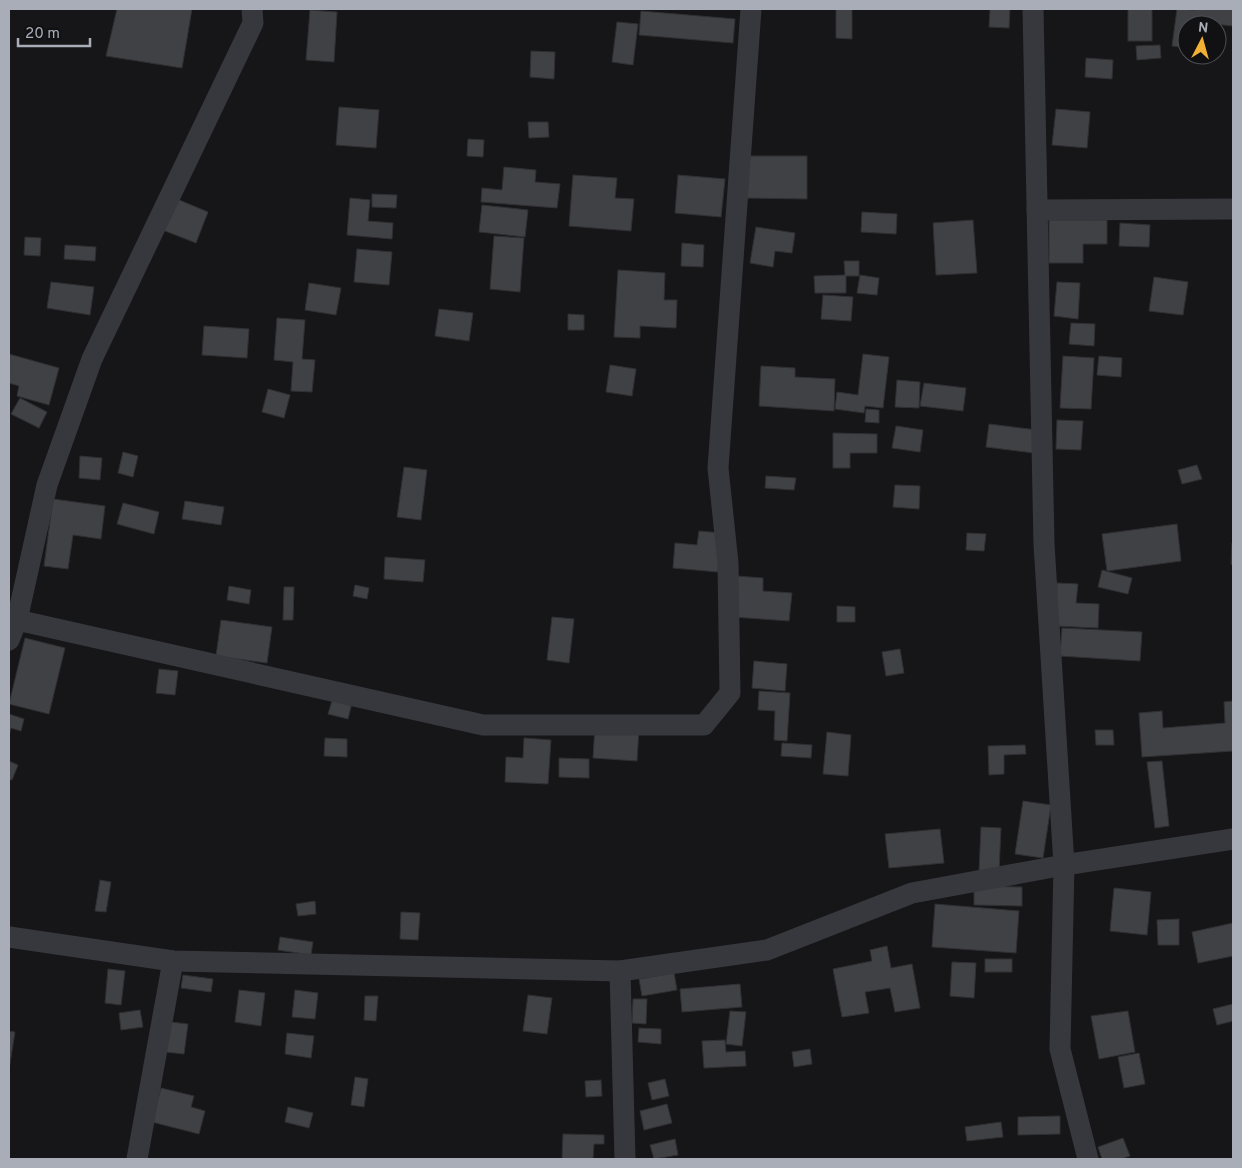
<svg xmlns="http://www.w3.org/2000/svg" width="1242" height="1168" viewBox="0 0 1242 1168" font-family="Overpass,sans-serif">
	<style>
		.building { fill: #404145; stroke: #303034 }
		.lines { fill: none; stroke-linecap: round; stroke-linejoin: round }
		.street { stroke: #37383d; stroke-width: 21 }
	</style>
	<rect width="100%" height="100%" fill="#161618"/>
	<g class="building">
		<polygon points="117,9 192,9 182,68 106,56"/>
		<polygon points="836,9 852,9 852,39 836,38"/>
		<polygon points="990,9 1010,9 1009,28 989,27"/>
		<rect x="1128" y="9" width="24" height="32"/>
		<polygon points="1177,9 1194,10 1194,9 1233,9 1233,26 1214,24 1187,25 1187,48 1172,46"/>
		<polygon points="310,10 337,12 334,62 306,60"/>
		<polygon points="641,11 735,19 733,43 639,35"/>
		<polygon points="617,22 638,24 633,65 612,62"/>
		<polygon points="1160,45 1161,58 1137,60 1136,46"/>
		<polygon points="531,51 555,52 554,79 530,77"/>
		<polygon points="1086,58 1113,60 1112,79 1085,77"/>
		<polygon points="339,107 379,110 376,148 336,145"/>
		<polygon points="1056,109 1090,112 1087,148 1052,145"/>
		<polygon points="528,122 548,122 549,137 529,138"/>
		<polygon points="468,139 484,140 483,157 467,156"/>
		<polygon points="745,156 807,156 807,199 745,198"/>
		<polygon points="504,167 536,170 535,182 560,184 557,208 481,202 482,188 502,190"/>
		<polygon points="573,175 617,178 615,198 634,199 631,231 569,226"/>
		<polygon points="678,175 725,179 721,217 675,213"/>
		<polygon points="372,194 397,195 396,208 372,207"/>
		<polygon points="172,197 208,212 196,243 160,229"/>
		<polygon points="350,198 370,200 368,221 393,223 392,239 347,235"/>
		<polygon points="482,205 528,210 525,237 479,232"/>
		<polygon points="862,212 897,214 896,234 861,232"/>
		<polygon points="973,220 977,273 936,275 933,223"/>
		<polygon points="1049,220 1107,220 1107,244 1083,244 1083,263 1049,263"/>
		<polygon points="1120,223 1150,225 1149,247 1119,246"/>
		<polygon points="756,227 795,233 792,253 775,251 773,267 750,263"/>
		<polygon points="494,236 524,238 520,292 490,289"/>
		<polygon points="25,237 41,238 40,256 24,255"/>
		<polygon points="682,243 704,245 703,267 681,266"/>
		<polygon points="65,245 96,247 95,261 64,259"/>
		<polygon points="357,249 392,252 389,285 354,282"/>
		<polygon points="844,261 859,261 859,276 846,276 846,293 815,293 814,276 845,275"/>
		<polygon points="618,270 665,273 664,300 677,300 676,328 640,326 640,338 614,337"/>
		<polygon points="860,275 879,278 877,295 857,293"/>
		<polygon points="1154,277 1188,282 1183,315 1149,311"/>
		<polygon points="51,282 94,287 90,315 47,308"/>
		<polygon points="1057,282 1080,283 1078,319 1054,316"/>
		<polygon points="309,283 341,288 336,315 305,310"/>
		<polygon points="823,295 853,297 851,321 821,319"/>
		<polygon points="439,309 473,313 469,341 435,336"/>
		<polygon points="568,314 584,315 584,330 568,330"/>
		<polygon points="277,318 305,320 302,359 315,360 312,392 291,391 293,362 274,360"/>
		<polygon points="1071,323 1095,324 1094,346 1069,344"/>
		<polygon points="204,326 249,329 247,358 202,355"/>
		<polygon points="9,354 59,368 49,405 17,396 19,386 9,383"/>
		<polygon points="863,354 889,357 883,408 865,406 864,413 835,409 837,392 858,395"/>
		<polygon points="1063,356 1094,358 1091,409 1060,408"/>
		<polygon points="1099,356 1122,358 1121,377 1097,375"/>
		<polygon points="610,365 636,369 632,396 606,392"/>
		<polygon points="761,366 795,368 795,377 835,379 834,411 759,406"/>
		<polygon points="897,380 920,382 919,408 895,407"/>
		<polygon points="924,383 966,388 963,411 920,406"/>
		<polygon points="268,389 290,395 284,418 262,412"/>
		<polygon points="20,398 47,412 39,428 11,414"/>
		<polygon points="866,409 879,410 879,423 865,422"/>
		<polygon points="1057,420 1083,421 1081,450 1056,449"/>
		<polygon points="989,424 1037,430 1034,453 986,447"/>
		<polygon points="896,426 923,430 920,452 892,448"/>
		<polygon points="833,433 877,434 877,453 850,453 850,468 833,468"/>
		<polygon points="123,452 138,456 133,477 118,473"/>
		<polygon points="80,456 102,458 100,480 79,478"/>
		<polygon points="1197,465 1202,479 1182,484 1178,470"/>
		<polygon points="404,467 427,470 421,520 397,517"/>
		<polygon points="766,476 796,478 794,490 765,488"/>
		<polygon points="895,485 920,486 919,509 893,507"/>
		<polygon points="53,499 105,506 101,539 73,535 68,569 44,566"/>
		<polygon points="185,501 224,507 221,525 182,519"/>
		<polygon points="123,503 159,512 154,534 117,524"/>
		<polygon points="1177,524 1181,561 1107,571 1102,534"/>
		<polygon points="699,531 722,533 718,572 673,568 675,543 697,545"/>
		<polygon points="967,533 986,534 984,551 966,550"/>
		<polygon points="1232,543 1233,543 1233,565 1231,564"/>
		<polygon points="385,557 425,560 423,582 384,579"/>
		<polygon points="1102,570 1132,578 1128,594 1098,587"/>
		<polygon points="736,576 763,578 763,591 792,593 789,621 733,617"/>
		<polygon points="1057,583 1078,584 1076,603 1099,604 1098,628 1055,626"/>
		<polygon points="355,585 369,588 367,599 353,596"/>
		<polygon points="229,586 251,590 249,604 227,600"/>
		<polygon points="284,587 294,587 293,620 283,620"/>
		<polygon points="837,606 855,607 855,622 837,622"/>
		<polygon points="552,617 574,619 569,663 547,660"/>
		<polygon points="221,620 272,627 267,663 216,656"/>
		<polygon points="1062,628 1142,632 1140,661 1060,656"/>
		<polygon points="25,638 65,648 49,714 9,704"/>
		<polygon points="900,649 904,673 886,676 882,652"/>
		<polygon points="754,661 787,664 785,691 752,688"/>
		<polygon points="159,669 178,671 175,695 156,693"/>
		<polygon points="759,691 790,693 787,741 774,740 775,711 758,710"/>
		<polygon points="334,694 353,699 348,719 328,714"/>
		<polygon points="1233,701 1233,751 1142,757 1139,713 1162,711 1163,728 1225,723 1224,702"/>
		<polygon points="9,714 24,719 21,731 11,728 9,736"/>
		<polygon points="595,726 639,729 637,761 593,758"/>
		<polygon points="1095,730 1113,730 1114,745 1096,745"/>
		<polygon points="827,732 851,735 848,776 823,774"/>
		<polygon points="325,738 347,739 347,757 324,756"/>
		<polygon points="524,738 551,740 548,784 505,782 506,757 523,758"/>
		<polygon points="782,743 812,745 811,758 781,756"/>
		<polygon points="1025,745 1026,754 1004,755 1004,774 989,775 988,746"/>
		<polygon points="559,758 589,759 589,778 559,777"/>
		<polygon points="9,761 18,765 12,780 9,779"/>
		<polygon points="1162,761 1169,826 1155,828 1147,762"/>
		<polygon points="1023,801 1051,805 1043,858 1015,854"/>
		<polygon points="981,827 1001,828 999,872 979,871"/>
		<polygon points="940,829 944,863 889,868 885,834"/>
		<polygon points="100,880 111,882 106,912 95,911"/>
		<polygon points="974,886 1022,887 1022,906 974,905"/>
		<polygon points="1114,888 1151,892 1147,935 1110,931"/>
		<polygon points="315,901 316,914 298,916 296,904"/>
		<polygon points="935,904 1019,911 1016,953 932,947"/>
		<polygon points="401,912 420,913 418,940 400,939"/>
		<polygon points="1179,919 1179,945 1158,945 1157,920"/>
		<polygon points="1233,923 1233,956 1198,963 1192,932"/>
		<polygon points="280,937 313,942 311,955 278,950"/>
		<polygon points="887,946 891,968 912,964 920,1008 895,1012 890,988 865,992 869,1013 842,1017 833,969 872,961 870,950"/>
		<rect x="985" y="959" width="27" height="13"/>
		<polygon points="952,962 976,963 974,998 950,996"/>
		<polygon points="108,969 125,971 121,1005 105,1003"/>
		<polygon points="674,973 677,990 642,996 639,979"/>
		<polygon points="183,975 213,979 211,992 181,988"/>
		<polygon points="740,984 742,1007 682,1012 680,989"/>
		<polygon points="239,990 265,993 261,1026 235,1022"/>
		<polygon points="295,990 318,993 315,1019 292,1017"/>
		<polygon points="528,995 552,998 547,1034 523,1031"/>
		<polygon points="365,996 378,996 376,1021 364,1020"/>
		<polygon points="633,999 647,999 646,1024 632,1023"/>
		<polygon points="1233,1004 1233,1021 1217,1025 1213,1009"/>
		<polygon points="140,1010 143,1027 121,1030 119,1013"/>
		<polygon points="730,1011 746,1012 742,1046 726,1044"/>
		<polygon points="1128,1011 1135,1052 1099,1059 1091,1016"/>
		<polygon points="170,1022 188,1024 184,1054 165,1052"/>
		<polygon points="639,1028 661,1029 661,1044 638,1042"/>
		<polygon points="9,1031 15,1032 9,1070"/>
		<polygon points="287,1033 314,1036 311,1058 285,1054"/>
		<polygon points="725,1040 726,1052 745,1051 746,1066 704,1068 702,1041"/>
		<polygon points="810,1049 812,1064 794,1067 792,1052"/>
		<polygon points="1139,1053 1145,1084 1124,1088 1118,1057"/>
		<polygon points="355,1077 368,1079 364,1107 351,1105"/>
		<polygon points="665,1079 669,1096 652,1100 648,1083"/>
		<polygon points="601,1080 602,1096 586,1097 585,1081"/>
		<polygon points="161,1088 194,1096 191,1107 205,1111 199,1134 152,1122"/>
		<polygon points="667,1104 672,1123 644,1130 640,1111"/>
		<polygon points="288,1107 313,1113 309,1128 285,1122"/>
		<polygon points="1060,1116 1060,1134 1018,1135 1018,1117"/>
		<polygon points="1001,1122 1003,1137 967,1141 965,1127"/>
		<polygon points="563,1134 604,1135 604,1144 594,1144 593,1159 562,1159"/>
		<polygon points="1123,1138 1130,1156 1121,1159 1102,1159 1098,1147"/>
		<polygon points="675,1139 678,1155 654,1159 650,1145"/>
	</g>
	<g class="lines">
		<g class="street">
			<polyline points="1033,9 1044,544 1064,865 1060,1049 1088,1159"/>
			<polyline points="1037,210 1233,209"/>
			<polyline points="17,620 483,725 704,725 730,693 728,563 718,468 751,9"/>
			<polyline points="9,640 17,620 47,485 92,359 253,23 252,9"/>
			<polyline points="9,937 173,961 620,971 767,950 912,893 1064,865 1233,839"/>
			<polyline points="620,971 625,1159"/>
			<polyline points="137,1159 173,961"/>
		</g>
	</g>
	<rect width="1242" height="1168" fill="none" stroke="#a8adb8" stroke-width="20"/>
	<g transform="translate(1202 40) rotate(6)"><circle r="24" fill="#111113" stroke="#4d4f55"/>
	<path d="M0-4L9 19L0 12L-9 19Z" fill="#f2b134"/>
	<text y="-8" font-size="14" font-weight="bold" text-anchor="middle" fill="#a8adb8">N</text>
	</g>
	<path d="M18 38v8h72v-8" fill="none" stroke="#a8adb8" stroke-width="2.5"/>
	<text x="25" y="38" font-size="15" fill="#a8adb8" stroke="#111113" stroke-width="4" paint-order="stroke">20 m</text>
</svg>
